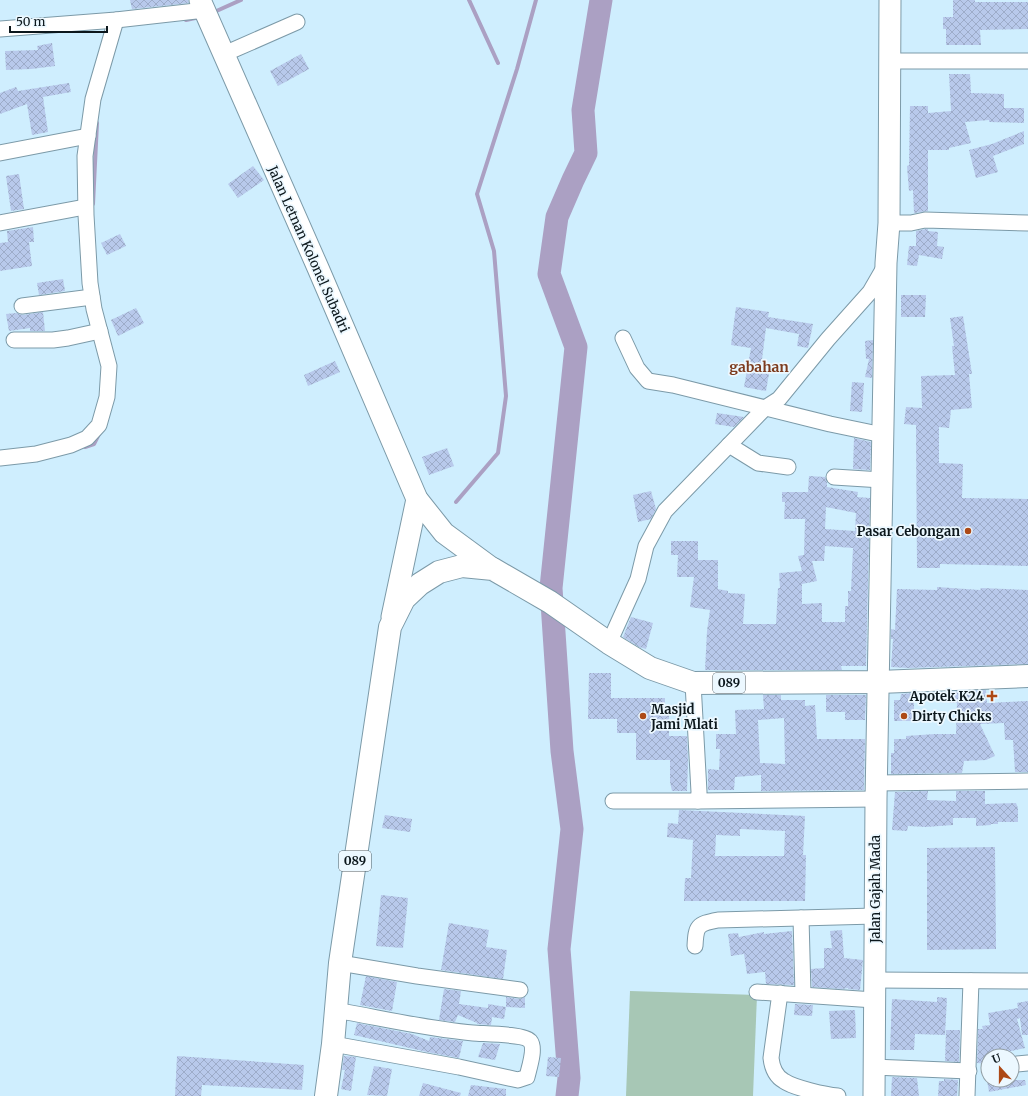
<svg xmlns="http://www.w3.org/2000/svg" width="1028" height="1096" viewBox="0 0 1028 1096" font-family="Merriweather,serif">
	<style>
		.pitch { fill: #a7c7b5 }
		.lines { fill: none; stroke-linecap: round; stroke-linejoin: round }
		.stream { stroke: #aba0c3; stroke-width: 4 }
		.river { stroke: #aba0c3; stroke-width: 23 }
		.building { fill: url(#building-cross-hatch); fill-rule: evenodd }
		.minor-casing { stroke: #7c9aa8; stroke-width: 17 }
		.secondary-casing { stroke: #7c9aa8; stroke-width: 23 }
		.primary-casing { stroke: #7c9aa8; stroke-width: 24 }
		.minor { stroke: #fff; stroke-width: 15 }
		.secondary { stroke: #fff; stroke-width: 21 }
		.primary { stroke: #fff; stroke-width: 22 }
		.poi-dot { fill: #ad4916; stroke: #ecf8ff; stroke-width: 1.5 }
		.labels { text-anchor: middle; stroke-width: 3.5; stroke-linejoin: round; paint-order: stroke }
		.shield { fill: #ecf8ff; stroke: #4f5a60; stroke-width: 1 }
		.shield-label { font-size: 12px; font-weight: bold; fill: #0c171c }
		.street-label { font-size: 13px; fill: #0c171c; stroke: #ecf8ff }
		.poi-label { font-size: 13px; font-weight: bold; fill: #0c171c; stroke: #ecf8ff; text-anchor: end }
		.neighbourhood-label { font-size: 14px; font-weight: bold; fill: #7c3b1e; stroke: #ecf8ff }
	</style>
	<defs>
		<pattern id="building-cross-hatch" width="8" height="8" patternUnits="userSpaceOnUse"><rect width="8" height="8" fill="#b8c9eb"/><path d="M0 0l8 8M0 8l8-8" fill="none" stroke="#9dacc9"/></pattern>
	</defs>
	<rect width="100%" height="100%" fill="#cfeefe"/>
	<polygon class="pitch" points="630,991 757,995 753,1096 626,1096"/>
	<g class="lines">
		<g class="stream">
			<polyline points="469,0 498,63"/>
			<polyline points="212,13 241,0"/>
			<polyline points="186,20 200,17"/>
			<polyline points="93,204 97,123"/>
			<polyline points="85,447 94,444 99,434"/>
			<polyline points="456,502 498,453 506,396 494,251 477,194 517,69 536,0"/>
		</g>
		<polyline class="river" points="567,1096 569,1078 559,949 572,829 562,751 551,588 576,347 549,274 557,217 573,180 586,153 583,110 601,0"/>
	</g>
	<g class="building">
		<polygon points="130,0 188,0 189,3 132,9"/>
		<polygon points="953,0 975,0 975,2 1028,2 1028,29 980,30 981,45 946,45 946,29 943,29 943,17 953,17"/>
		<polygon points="52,43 55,66 31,69 6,70 5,51 38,50 37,46"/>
		<polygon points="301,54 309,69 278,86 270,71"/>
		<polygon points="949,74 970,74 971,93 1004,94 1004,108 1024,108 1024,123 989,122 989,120 965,122 971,143 949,148 949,150 928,150 928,211 914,213 913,190 909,191 907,166 909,165 910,106 928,106 928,113 951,111"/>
		<polygon points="69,83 71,92 43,97 48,132 32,135 27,104 0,114 0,93 16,87 18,91"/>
		<polygon points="1024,131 1024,144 993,156 998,172 976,178 969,150 992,144"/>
		<polygon points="253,166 264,180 238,198 228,184"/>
		<polygon points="19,174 24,209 11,211 6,176"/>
		<polygon points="33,227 34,242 29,242 32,266 0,271 0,243 8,242 7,231"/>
		<polygon points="926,229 928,229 928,231 938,232 937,246 944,247 942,259 919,255 917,266 907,265 909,246 916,246 916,231"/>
		<polygon points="120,234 126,246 107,255 101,243"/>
		<polygon points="63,279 65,291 39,295 37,283"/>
		<polygon points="901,295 926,295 925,317 901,317"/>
		<polygon points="736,307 769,312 768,317 813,324 808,348 797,346 799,334 766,328 761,367 770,368 766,391 744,387 751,348 731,345"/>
		<polygon points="136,308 144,323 118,336 111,320"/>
		<polygon points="43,312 45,331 30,331 30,328 9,331 6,314 16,313 23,315"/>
		<polygon points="963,316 972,374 969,374 972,408 951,410 949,428 939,427 939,463 963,464 962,498 1028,499 1028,566 940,564 940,568 917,568 916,425 904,424 906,407 922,408 921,376 955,375 952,346 954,346 950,318"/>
		<polygon points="873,340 872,378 865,377 869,359 866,359 865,341"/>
		<polygon points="335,361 340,372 308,386 304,375"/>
		<polygon points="852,382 864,383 862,412 850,411"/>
		<polygon points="717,413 744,417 734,427 715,424"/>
		<polygon points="854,438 871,442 870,470 853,469"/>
		<polygon points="447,448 454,466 429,475 422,457"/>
		<path d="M809 476 825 477 827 482V487L858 492 857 497 870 498 866 666H841L842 670H705L707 631 710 610 690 607 694 577H677L678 555H671V541H698V560H718V589L728 591V593L745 594 743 624H776L778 588H780L779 573 802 571 798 556 804 555 805 519H784L785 502H782V492H808ZM826 507 856 513 855 531 825 529ZM825 546 853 548 851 591H848V606H845V622H822V603L802 604V584L817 581 812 561H824Z"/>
		<polygon points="651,491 656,509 651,519 638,522 633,495"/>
		<polygon points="937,587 980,590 981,588 1028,590 1028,664 908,668 891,667 893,639 891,639 891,629 895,630 897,589 937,590"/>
		<polygon points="631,617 653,623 646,649 639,647 623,637"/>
		<polygon points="589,673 611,673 611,698 665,698 665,706 669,706 669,736 687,736 688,762 687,791 672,791 670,782 670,760 636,760 636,733 617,733 617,719 588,719"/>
		<polygon points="986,690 987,703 1028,701 1028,772 1015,772 1013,740 1005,740 1004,723 980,724 995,756 986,760 964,761 962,773 891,774 891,753 894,753 894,739 906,739 906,736 935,734 956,734 957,703 949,703 949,692"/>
		<polygon points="914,693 914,721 894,721 894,700 900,700 901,694"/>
		<path d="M763 695H781V700H805V706L815 705 817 739H865L864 790 761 791V775L735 777 734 790H708V769L719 770 720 749H716V734H736L735 710 764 709ZM784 718 785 764 760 763 758 720Z"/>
		<polygon points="826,695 866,695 865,720 845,720 845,712 826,712"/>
		<polygon points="928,791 927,800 956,801 956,791 985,791 985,804 1016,803 1018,808 1018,822 998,822 998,824 991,824 991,825 976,826 976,818 953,818 953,825 926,827 908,826 907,831 892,830 895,792"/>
		<path d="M679 810 805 816 803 855H806L805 901H684L685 878H691L693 840 667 837 668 823 678 824ZM740 829 785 831 784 856H715L716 835 740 836Z"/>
		<polygon points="385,815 412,819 410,832 382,828"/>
		<polygon points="995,847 996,949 927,950 927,848"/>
		<polygon points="381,895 408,898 403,948 376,946"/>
		<polygon points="449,923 489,930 486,947 507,950 503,979 441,970"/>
		<polygon points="842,930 844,958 863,960 860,990 848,989 848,988 842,989 812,987 811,969 824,968 824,948 832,948 830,931"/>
		<polygon points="792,931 794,985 766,984 765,972 747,974 744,954 731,956 728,934 738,933 739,937 764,932 764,934"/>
		<polygon points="366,976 397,982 392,1011 360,1005"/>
		<polygon points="444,989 461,991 459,1004 488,1008 488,1004 506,1007 504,1019 492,1017 491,1025 477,1024 477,1023 458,1015 455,1022 439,1020"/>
		<polygon points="506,997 519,999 525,997 525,1008 506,1007"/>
		<polygon points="937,997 947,998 945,1035 915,1034 914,1050 890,1050 892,999 937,1002"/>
		<polygon points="1028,1001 1028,1035 1022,1035 1020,1018 1017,1019 1025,1048 1007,1052 1008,1056 988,1056 988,1064 977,1063 978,1029 983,1029 982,1026 990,1025 988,1013 1018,1008 1017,1003"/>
		<polygon points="795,1004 813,1005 812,1016 794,1015"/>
		<polygon points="855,1010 856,1038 831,1039 829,1011"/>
		<polygon points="357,1023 412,1034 429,1041 430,1037 463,1041 459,1058 427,1052 354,1035"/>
		<polygon points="946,1030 960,1030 959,1062 945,1061"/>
		<polygon points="483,1043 500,1044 495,1060 478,1057"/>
		<polygon points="177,1056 304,1065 302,1090 202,1085 201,1096 175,1096"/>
		<polygon points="344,1056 356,1057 351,1091 341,1089 345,1070 342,1070"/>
		<polygon points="548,1057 561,1058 559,1077 546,1076"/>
		<polygon points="374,1066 392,1069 387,1096 367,1095"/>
		<polygon points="892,1077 917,1078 919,1096 891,1096"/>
		<polygon points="944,1079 958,1080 957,1096 938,1096 939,1081 944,1081"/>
		<polygon points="987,1080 1025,1080 1026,1085 989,1092"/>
		<polygon points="423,1083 461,1093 460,1096 419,1096"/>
		<polygon points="471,1085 506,1089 506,1096 468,1096"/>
	</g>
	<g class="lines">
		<g class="minor-casing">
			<g id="minor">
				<polyline points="0,29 116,20 205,10"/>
				<polyline points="224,54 297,22"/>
				<polyline points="890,61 1028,61"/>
				<polyline points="0,153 88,136"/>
				<polyline points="0,223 85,207"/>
				<polyline points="889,223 911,223 925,220 1028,223"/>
				<polyline points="22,306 92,297"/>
				<polyline points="623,338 637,368 648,381 673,385 830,424 883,435"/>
				<polyline points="14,340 53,340 68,338 100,331"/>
				<polyline points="729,445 758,463 788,467"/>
				<polyline points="0,458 36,454 71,445 87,438 99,425 107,397 109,366 94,309 90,283 86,215 85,156 93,99 116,20"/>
				<polyline points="834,477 882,480"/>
				<polyline points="609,643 638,579 646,546 665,511 765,408 779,399 828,339 870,292 885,266"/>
				<polyline points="693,683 699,792 698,801 876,799"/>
				<polyline points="876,783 1028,781"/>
				<polyline points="613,801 698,801"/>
				<polyline points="801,918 803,994"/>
				<path d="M695 946C696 926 697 924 718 920L875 916"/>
				<polyline points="340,963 417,976 520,990"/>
				<polyline points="874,980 1028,981"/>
				<polyline points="757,992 874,1000"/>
				<path d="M780 993 771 1058C772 1067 775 1076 784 1081 794 1088 826 1095 838 1096"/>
				<path d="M333 1044 459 1067 518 1080 527 1077C529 1068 536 1048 530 1041 524 1034 484 1034 473 1033 427 1029 381 1018 335 1010"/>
				<polyline points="1017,1064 1028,1063"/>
				<polyline points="873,1067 969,1071"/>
				<polyline points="967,1096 971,981"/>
			</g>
		</g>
		<g class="secondary-casing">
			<g id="secondary">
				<polyline points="200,0 318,268 417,499 444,533 493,569"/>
				<polyline points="392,617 417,499"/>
				<polyline points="874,1096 876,799 886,263 889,223 890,0"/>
			</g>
		</g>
		<g class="primary-casing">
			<polyline id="primary" points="326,1096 333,1044 340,963 390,627 404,599 420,584 439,572 462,566 493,569 550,602 609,643 650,668 693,683 879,682 1028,676"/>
		</g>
		<use href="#minor" class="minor"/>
		<use href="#secondary" class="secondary"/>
		<use href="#primary" class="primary"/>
	</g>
	<g class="poi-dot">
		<circle cx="968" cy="531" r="4"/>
		<path d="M990 690h4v4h4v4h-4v4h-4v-4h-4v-4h4z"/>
		<circle cx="643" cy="716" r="4"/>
		<circle cx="904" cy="716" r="4"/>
	</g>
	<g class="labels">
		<g class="shield">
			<rect x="713" y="673" width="32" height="20" rx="3"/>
			<rect x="339" y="851" width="32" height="20" rx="3"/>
		</g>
		<g class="shield-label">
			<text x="729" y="687">089</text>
			<text x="355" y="865">089</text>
		</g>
		<g class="street-label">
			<text transform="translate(309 249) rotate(66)" y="5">Jalan Letnan Kolonel Subadri</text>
			<text transform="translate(875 889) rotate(-90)" y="5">Jalan Gajah Mada</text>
		</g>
		<g class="poi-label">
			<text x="960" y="536">Pasar Cebongan</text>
			<text x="984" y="701">Apotek K24</text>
			<text x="651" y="714" text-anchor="start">Masjid<tspan x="651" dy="15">Jami Mlati</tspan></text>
			<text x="912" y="721" text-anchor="start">Dirty Chicks</text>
		</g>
		<g class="neighbourhood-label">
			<text x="759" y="372">gabahan</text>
		</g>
	</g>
	<g transform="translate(1000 1068) rotate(339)"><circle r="19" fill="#ecf8ff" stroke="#929ea4"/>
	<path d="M0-3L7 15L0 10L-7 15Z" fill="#ad4916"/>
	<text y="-6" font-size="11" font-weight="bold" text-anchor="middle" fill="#0c171c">U</text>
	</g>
	<path d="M10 26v6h97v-6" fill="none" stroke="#0c171c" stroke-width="2"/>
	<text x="16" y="26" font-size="12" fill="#0c171c" stroke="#ecf8ff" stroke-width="3" paint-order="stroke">50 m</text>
</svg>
